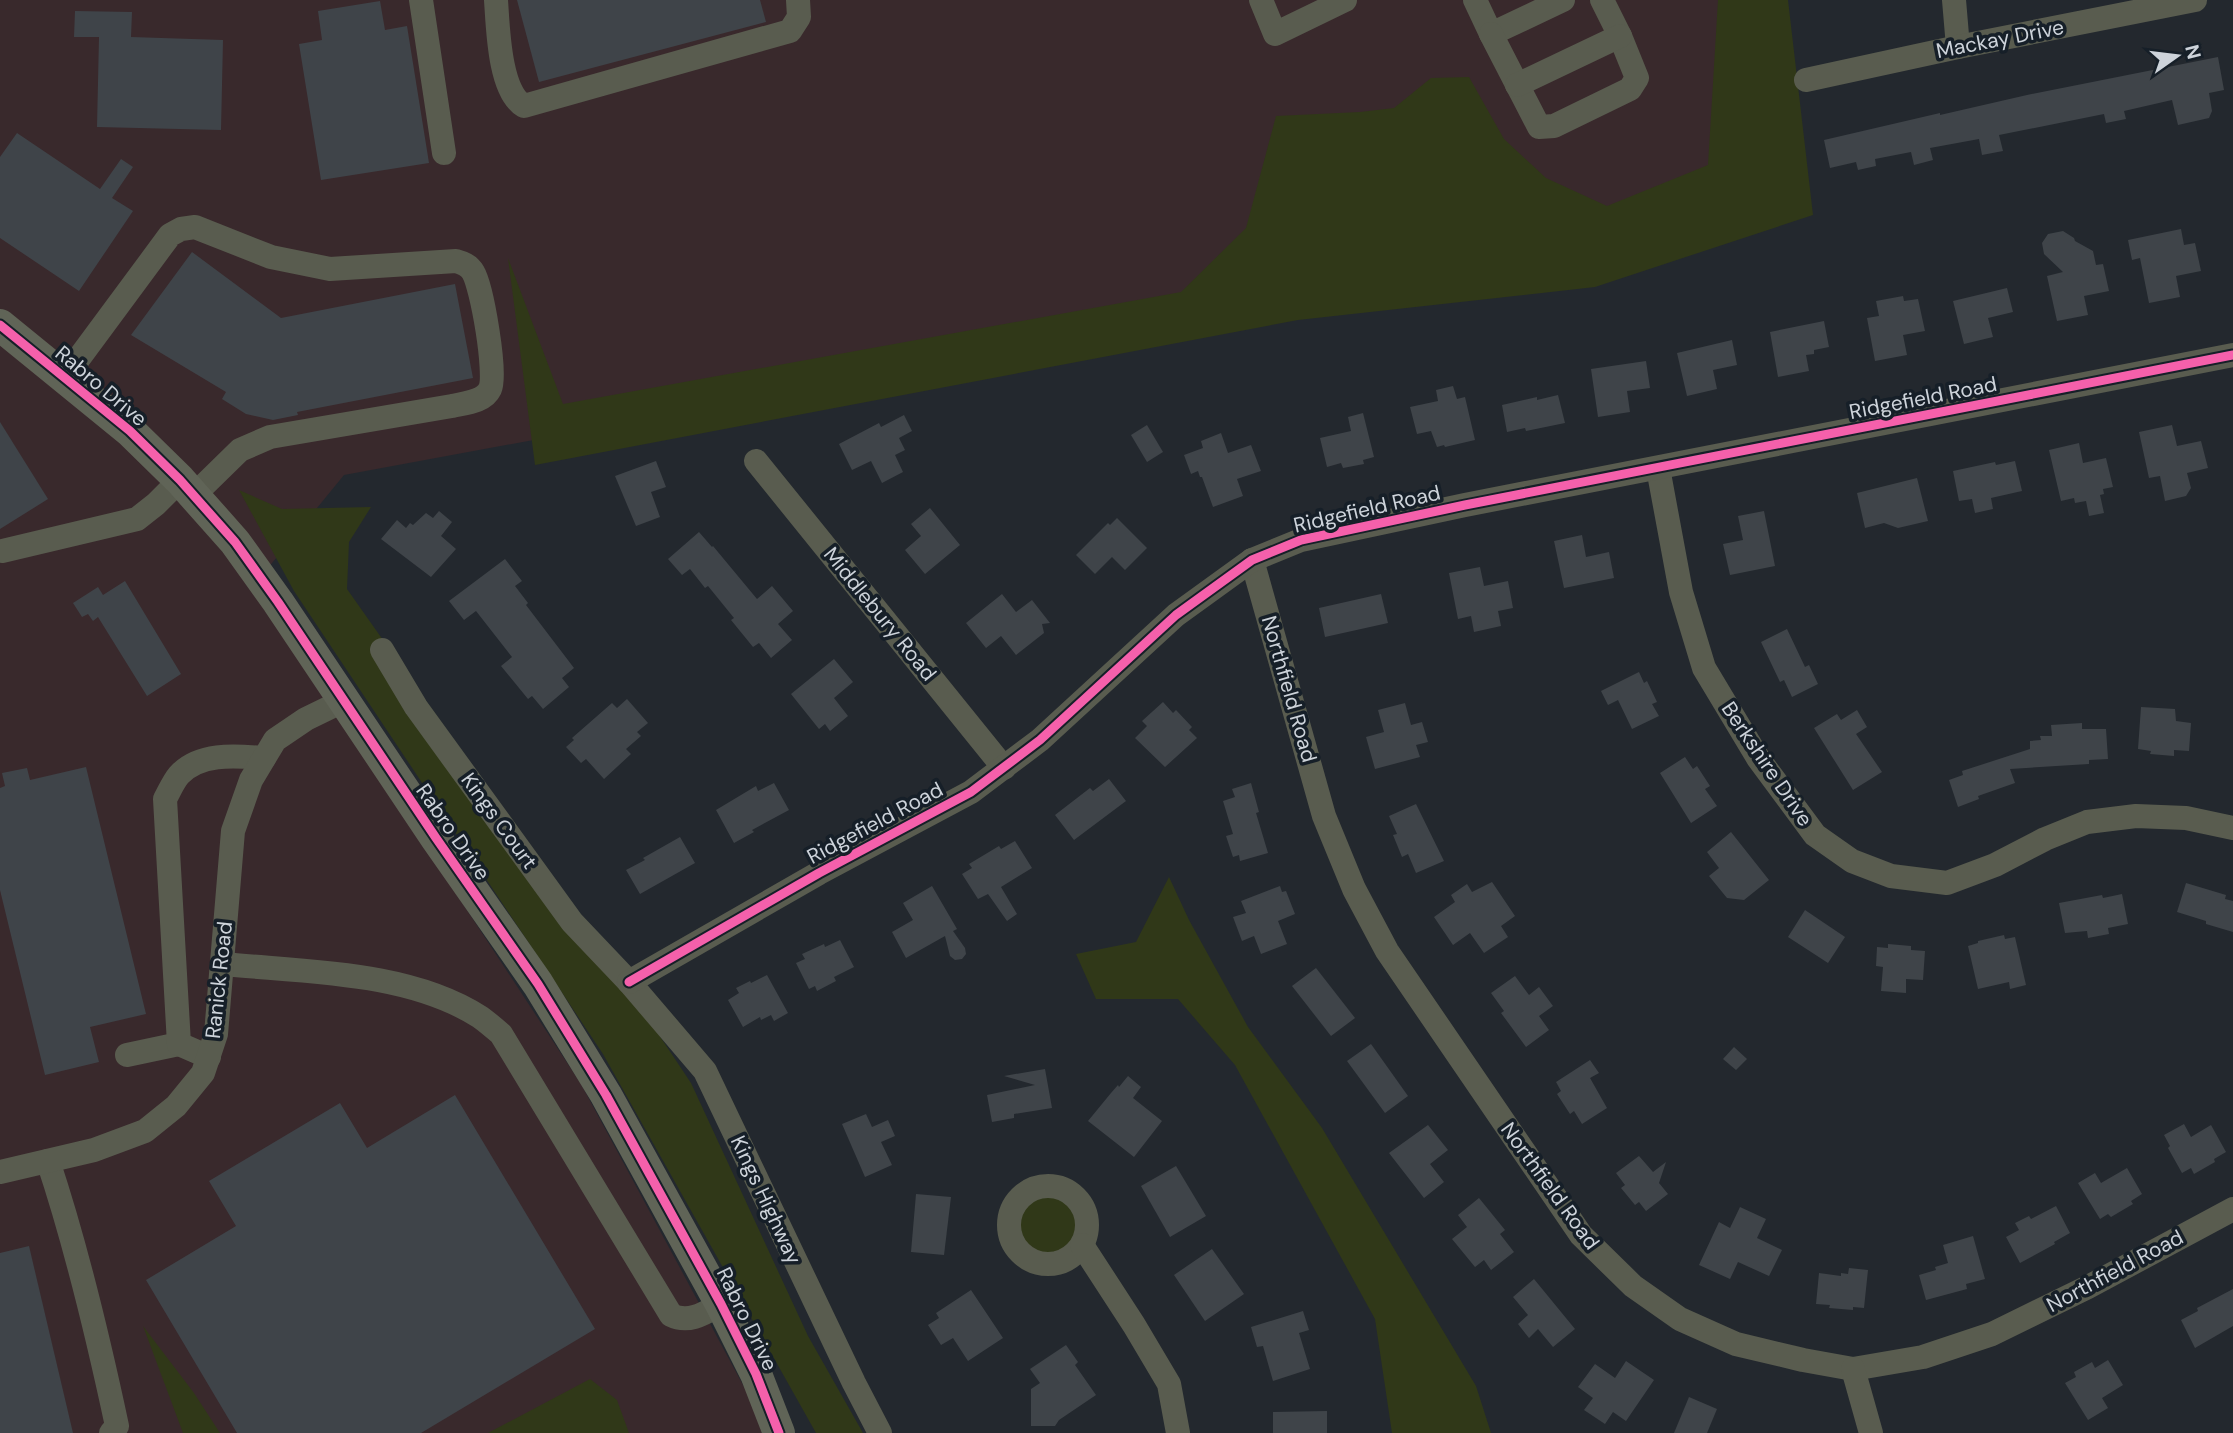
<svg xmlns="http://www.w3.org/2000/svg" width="2233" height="1433" viewBox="0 0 2233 1433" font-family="'DM Sans',sans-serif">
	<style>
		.industrial { fill: #39292c }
		.green { fill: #303818 }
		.building { fill: #3f4449 }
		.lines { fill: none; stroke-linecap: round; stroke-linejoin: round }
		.minor { stroke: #595c4f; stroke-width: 24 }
		.major { stroke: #606457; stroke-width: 32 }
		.cycleway-casing { stroke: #161f28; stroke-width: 13 }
		.cycleway { stroke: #f560ab; stroke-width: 9 }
		.labels { text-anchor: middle; stroke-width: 7; stroke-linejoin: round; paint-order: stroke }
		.street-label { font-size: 21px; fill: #cdd3da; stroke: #161f28 }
	</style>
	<rect width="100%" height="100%" fill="#23282e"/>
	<polygon class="industrial" points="0,0 1738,0 1751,215 344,475 254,585 581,1084 750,1398 762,1433 0,1433"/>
	<g class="green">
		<polygon points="1718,0 1788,0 1813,215 1595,287 1298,320 535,465 508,258 563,404 1181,292 1246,228 1276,116 1360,112 1394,108 1431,78 1469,77 1504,139 1546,178 1607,206 1708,165"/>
		<polygon points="239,490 282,509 371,507 349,542 347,589 611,963 691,1083 808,1336 863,1433 816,1433 603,1054 294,591"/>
		<polygon points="1169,877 1189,920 1248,1027 1322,1128 1476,1386 1491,1433 1392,1433 1375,1319 1235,1065 1178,999 1096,999 1076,954 1136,942"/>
		<circle cx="1047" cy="1225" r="33"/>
		<polygon points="143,1326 194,1393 220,1433 183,1433"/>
		<polygon points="590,1379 617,1400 629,1433 488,1433"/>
	</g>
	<g class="building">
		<polygon points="517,0 760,0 766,22 539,82"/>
		<polygon points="380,1 385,30 407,26 429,163 321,180 299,44 322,40 318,11"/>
		<polygon points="75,11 132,12 131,37 223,40 221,130 97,127 99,37 74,37"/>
		<polygon points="2218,57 2224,90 2209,93 2212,111 2209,118 2178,125 2172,100 2124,111 2126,119 2106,123 2104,114 1999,135 2003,151 1982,155 1979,139 1930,148 1933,160 1914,165 1911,152 1875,159 1876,166 1858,170 1856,162 1830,168 1824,140 1940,113 1940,115 2027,95"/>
		<polygon points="17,133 100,189 121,159 133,167 112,198 133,211 79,291 0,238 0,157"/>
		<polygon points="2181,229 2184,245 2195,243 2201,271 2176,276 2180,297 2149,303 2140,258 2132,260 2128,240"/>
		<polygon points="2063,231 2074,238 2075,241 2093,251 2096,265 2103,264 2109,291 2084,296 2088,315 2057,321 2047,276 2063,272 2044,254 2042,243 2048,234"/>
		<polygon points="192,252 281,318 455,284 473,378 297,412 298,415 273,420 246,414 222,399 226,392 131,335"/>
		<polygon points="2007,288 2013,312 1988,318 1993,337 1964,344 1953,301"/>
		<polygon points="1903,296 1904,301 1918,299 1925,331 1903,335 1907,355 1875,361 1867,318 1879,316 1876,301"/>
		<polygon points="1824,321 1829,347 1814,350 1814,354 1806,355 1809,371 1778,377 1770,332"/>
		<polygon points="1732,340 1737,365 1713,370 1717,389 1687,396 1677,353"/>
		<polygon points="1646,361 1650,388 1627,391 1630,412 1598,417 1591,369"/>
		<polygon points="1453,386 1457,399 1465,397 1475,440 1445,447 1444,445 1437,447 1431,431 1417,434 1410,407 1438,401 1436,390"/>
		<polygon points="1558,395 1565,423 1526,431 1525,428 1507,432 1502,405 1537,397 1537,400"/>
		<polygon points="1363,413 1374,457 1363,460 1364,464 1343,468 1341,463 1327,467 1320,438 1351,431 1348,417"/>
		<polygon points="904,415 912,431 899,438 905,450 895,455 903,472 882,483 871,461 852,470 839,444 879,423 881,427"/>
		<polygon points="0,422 48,499 0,529"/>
		<polygon points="1147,425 1163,452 1147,462 1131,435"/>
		<polygon points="2172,425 2177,446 2201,441 2208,468 2187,473 2191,488 2186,496 2165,501 2160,476 2149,478 2139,432"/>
		<polygon points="1221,433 1228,453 1251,445 1261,471 1237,479 1243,496 1213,507 1202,477 1200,477 1198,471 1191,474 1184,455 1203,448 1201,441"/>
		<polygon points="2079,443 2083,463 2106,458 2113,487 2103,489 2104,494 2100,495 2104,513 2089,516 2086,501 2075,503 2074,498 2061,501 2049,450"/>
		<polygon points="656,461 666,487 651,492 660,517 636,526 615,476"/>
		<polygon points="2015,461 2022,491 1991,498 1993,509 1975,513 1972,499 1959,501 1953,471 1995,462 1996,465"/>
		<polygon points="1917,478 1928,521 1898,528 1884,523 1865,528 1857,493"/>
		<polygon points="930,508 960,545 925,574 905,550 921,536 911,524"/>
		<polygon points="439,511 452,522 441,536 456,549 431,577 381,539 397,520 406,528 410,523 413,525 426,513 433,518"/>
		<polygon points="1764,511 1775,566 1730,575 1723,544 1743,540 1738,516"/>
		<polygon points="1117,518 1147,548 1125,570 1112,557 1095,574 1076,555 1108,523 1110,525"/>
		<polygon points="699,532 712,547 713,546 757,599 772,586 793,611 778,624 792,640 771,658 759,643 753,647 731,620 734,618 708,586 705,588 690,569 682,575 668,559"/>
		<polygon points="1582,535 1586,557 1609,552 1614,578 1564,588 1554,541"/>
		<polygon points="505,559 522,581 515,586 528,603 526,605 574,668 562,678 569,687 543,709 532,696 528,699 501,666 512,657 476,611 464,620 449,601"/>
		<polygon points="1480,567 1484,586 1508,581 1513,608 1498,611 1501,626 1474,632 1471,616 1458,619 1449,573"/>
		<polygon points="125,581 181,674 147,696 98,617 93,621 88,614 82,617 73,603 98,587 103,595"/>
		<polygon points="1002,594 1016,612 1032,600 1050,623 1042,624 1044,633 1016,655 1001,636 986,648 966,623"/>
		<polygon points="1381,594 1388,623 1325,637 1319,608"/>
		<polygon points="1787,629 1805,667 1809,665 1818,684 1792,697 1784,680 1780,682 1761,642"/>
		<polygon points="834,659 853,682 834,698 848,716 830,731 825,724 819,729 791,694"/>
		<polygon points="1639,672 1644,683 1647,681 1657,702 1652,704 1659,716 1632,729 1618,700 1608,705 1601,691"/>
		<polygon points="627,699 648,723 637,732 641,736 626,749 631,754 604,779 586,759 581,763 566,747 574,740 572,738 612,703 617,708"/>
		<polygon points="1163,702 1173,713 1176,710 1192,727 1189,730 1197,738 1165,767 1135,738 1147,726 1142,721"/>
		<polygon points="1405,703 1411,725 1422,722 1428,742 1416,745 1420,757 1375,769 1366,737 1384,732 1378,710"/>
		<polygon points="2141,707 2175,709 2176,721 2191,723 2189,751 2174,750 2174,756 2150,754 2151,751 2138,749"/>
		<polygon points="1857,710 1867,727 1856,734 1882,772 1853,790 1814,728 1837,714 1841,720"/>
		<polygon points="2082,723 2082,729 2106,729 2108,759 2089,760 2089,764 2010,769 2015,783 1978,796 1979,799 1958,807 1949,780 1963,775 1962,771 2030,749 2030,741 2041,740 2040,736 2052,736 2051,725"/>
		<polygon points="1685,757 1693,769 1697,766 1710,786 1705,789 1717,806 1691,823 1660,773"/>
		<polygon points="86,767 146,1014 90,1027 99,1062 45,1075 0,890 0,788 5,786 2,773 27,768 30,780"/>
		<polygon points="1109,779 1126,801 1074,840 1055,815 1090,788 1093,791"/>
		<polygon points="774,783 789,810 752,830 754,832 734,843 716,810 756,786 758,791"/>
		<polygon points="1251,783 1259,812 1256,813 1268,853 1240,861 1239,855 1233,857 1226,836 1233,834 1223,801 1235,797 1232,789"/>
		<polygon points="1416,804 1444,861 1416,873 1408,854 1402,857 1393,835 1397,834 1389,816"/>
		<polygon points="1731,832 1769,880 1744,900 1727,898 1709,876 1719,868 1707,852"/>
		<polygon points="680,837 695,863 640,894 626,870 645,860 643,858"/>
		<polygon points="1015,841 1032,868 1001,887 1017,914 1007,921 988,894 978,899 962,874 972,868 969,864 999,846 1001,849"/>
		<polygon points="1492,882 1515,916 1501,926 1508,937 1484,953 1470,933 1453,945 1434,917 1455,902 1451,895 1467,884 1472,892"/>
		<polygon points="2186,883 2226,895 2225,899 2233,901 2233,932 2206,924 2206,921 2177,912"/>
		<polygon points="932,886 957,929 953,931 965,948 966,954 962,959 955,960 950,956 945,936 906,958 892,932 913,920 903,903"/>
		<polygon points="1280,886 1282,892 1286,891 1295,914 1278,921 1287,944 1261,954 1254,936 1242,941 1233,917 1246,913 1241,901"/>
		<polygon points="2122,894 2128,924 2108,928 2109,934 2088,938 2087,931 2065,933 2059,903 2102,895 2103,898"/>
		<polygon points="1805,910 1845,937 1828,963 1788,937"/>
		<polygon points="2004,935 2005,939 2015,937 2026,985 2010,989 2009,982 1978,989 1968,946 1978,943 1978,941"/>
		<polygon points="840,940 854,967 834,977 836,981 817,991 815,986 809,989 796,963 805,959 802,954 824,944 825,947"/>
		<polygon points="1888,944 1911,946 1911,950 1925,951 1923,980 1906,979 1906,993 1881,991 1883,967 1876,966 1877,947 1888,948"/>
		<polygon points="1316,968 1355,1018 1331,1036 1292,986"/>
		<polygon points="767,975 788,1013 774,1021 771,1015 761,1020 760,1017 743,1027 728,1000 739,993 736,988 750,981 751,983"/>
		<polygon points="1515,976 1529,995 1539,987 1553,1006 1539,1016 1549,1030 1526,1047 1501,1013 1504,1011 1491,993"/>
		<polygon points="1371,1044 1408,1096 1385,1113 1347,1061"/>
		<polygon points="1734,1047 1747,1059 1736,1070 1723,1059"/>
		<polygon points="1590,1060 1599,1073 1590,1078 1607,1108 1582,1124 1574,1111 1570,1114 1557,1094 1561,1091 1556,1082"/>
		<polygon points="1045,1069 1052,1108 1014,1114 1014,1118 992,1122 987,1095 1035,1085 1004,1076"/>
		<polygon points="1128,1076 1141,1087 1133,1098 1162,1121 1134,1157 1088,1121 1111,1093 1118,1085 1119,1087"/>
		<polygon points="455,1095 595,1329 421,1433 237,1433 146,1280 236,1226 209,1181 340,1103 367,1148"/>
		<polygon points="866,1114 872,1127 888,1120 895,1136 881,1142 892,1165 865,1177 842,1124"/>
		<polygon points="2184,1124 2191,1137 2211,1125 2226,1152 2214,1159 2215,1162 2194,1174 2191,1168 2182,1173 2168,1148 2170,1146 2164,1135"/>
		<polygon points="1428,1125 1448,1150 1430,1164 1444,1182 1424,1198 1389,1153"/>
		<polygon points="1639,1156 1653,1172 1666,1162 1659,1183 1668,1194 1646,1211 1639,1202 1635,1205 1621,1188 1625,1185 1616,1173"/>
		<polygon points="1176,1166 1206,1216 1170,1237 1141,1186"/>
		<polygon points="2127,1168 2142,1194 2131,1201 2133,1204 2111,1217 2108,1214 2100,1219 2078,1183 2095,1173 2101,1183"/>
		<polygon points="916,1194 951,1197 944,1255 911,1252"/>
		<polygon points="1479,1198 1505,1230 1500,1234 1514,1252 1491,1270 1484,1260 1475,1267 1452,1239 1467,1227 1458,1215"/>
		<polygon points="2056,1206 2070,1233 2054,1242 2055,1244 2020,1263 2006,1237 2019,1230 2015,1223 2029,1216 2031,1219"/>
		<polygon points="1740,1207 1766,1219 1757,1238 1782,1250 1769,1276 1738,1262 1730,1279 1699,1265 1719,1222 1730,1228"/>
		<polygon points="1973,1236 1985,1279 1966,1284 1967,1289 1926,1300 1919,1275 1936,1270 1935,1267 1948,1263 1943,1245"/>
		<polygon points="29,1246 73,1433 0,1433 0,1253"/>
		<polygon points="1212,1249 1244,1294 1205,1321 1174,1275"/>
		<polygon points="1849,1268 1868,1270 1864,1308 1853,1307 1853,1310 1829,1308 1830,1305 1816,1304 1819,1273 1841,1276 1841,1273 1848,1274"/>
		<polygon points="1534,1279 1575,1329 1553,1347 1538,1329 1529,1338 1518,1324 1528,1315 1513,1297"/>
		<polygon points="2233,1289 2233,1326 2195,1348 2181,1320 2198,1311 2197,1308"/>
		<polygon points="971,1290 1003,1338 968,1361 953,1338 941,1345 928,1325 939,1318 936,1313"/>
		<polygon points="1303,1311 1309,1330 1299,1333 1310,1369 1273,1381 1263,1346 1257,1347 1251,1327"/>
		<polygon points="1066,1345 1078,1362 1075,1365 1096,1395 1059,1420 1055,1426 1031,1426 1031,1389 1040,1383 1030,1369"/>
		<polygon points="2108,1360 2123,1385 2102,1398 2108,1408 2088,1420 2065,1383 2076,1377 2074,1372 2092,1362 2095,1368"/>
		<polygon points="1626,1361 1654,1380 1626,1421 1613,1412 1605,1424 1584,1410 1593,1398 1578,1387 1595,1364 1615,1378"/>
		<polygon points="1689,1397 1717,1409 1707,1433 1674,1433"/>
		<polygon points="1327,1411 1327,1433 1273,1433 1273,1412"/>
	</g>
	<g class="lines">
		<g class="minor">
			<polyline points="421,0 444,153"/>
			<path d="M496 0C498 27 499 91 524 106L790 31 799 17 798 0"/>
			<polyline points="1261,0 1275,34 1345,0"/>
			<polyline points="1475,0 1491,34 1563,0"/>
			<polyline points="1954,0 1958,47"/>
			<polyline points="1491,34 1539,127 1554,126 1630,89 1637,78 1620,36 1602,0"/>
			<polyline points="1806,80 1958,47 2195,0"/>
			<polyline points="1517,85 1620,36"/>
			<path d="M65 377 170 235 181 229 195 227 271 257 330 269 456 261C463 263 469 265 473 272 482 287 497 374 490 389 484 402 465 403 452 406L270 437 240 450 194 495"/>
			<polyline points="756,461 1004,768"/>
			<polyline points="1658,468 1681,592 1704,668 1758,758 1815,835 1852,861 1891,876 1947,883 1995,865 2045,839 2087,822 2136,816 2186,818 2233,828"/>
			<polyline points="2,551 137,519 156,504 180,480"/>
			<polyline points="1252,560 1324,816 1354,889 1387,951 1581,1235 1633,1286 1680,1319 1736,1344 1803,1360 1853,1369 1923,1357 1992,1334 2088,1287 2233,1209"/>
			<polyline points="382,650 416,707 572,922 629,982 705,1071 854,1383 880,1433"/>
			<path d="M223 964C305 972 409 971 480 1017 487 1022 494 1028 501 1034L671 1315C689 1324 705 1313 721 1304"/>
			<polyline points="629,982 819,873 971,792 1040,740 1176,615 1252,560 1301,540 1465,505 2233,355"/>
			<polyline points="127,1055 179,1044"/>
			<path d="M209 1057 179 1044 165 799C169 792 173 782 179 775 200 752 237 756 264 758"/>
			<path d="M48 1161C77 1248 98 1337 117 1426L111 1433"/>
			<polyline points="0,1172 94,1150 145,1131 176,1106 203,1073 216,1034 233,831 251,780 275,740 306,719 343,701"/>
			<circle cx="1048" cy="1225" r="39"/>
			<polyline points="1082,1245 1134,1325 1169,1384 1178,1433"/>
			<polyline points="1853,1369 1871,1433"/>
		</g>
		<polyline class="major" points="0,325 130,431 180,480 235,542 278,602 436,838 538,984 606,1095 721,1304 756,1374 779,1433"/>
		<g class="cycleway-casing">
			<g id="cycleway">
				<polyline points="0,325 130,431 180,480 235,542 278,602 436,838 538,984 606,1095 721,1304 756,1374 779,1433"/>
				<polyline points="629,982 819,873 971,792 1040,740 1176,615 1252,560 1301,540 1465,505 2233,355"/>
			</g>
		</g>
		<use href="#cycleway" class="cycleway"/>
	</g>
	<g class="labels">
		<g class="street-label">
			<text transform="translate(2000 39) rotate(-11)" y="7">Mackay Drive</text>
			<text transform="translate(101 386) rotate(40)" y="7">Rabro Drive</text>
			<text transform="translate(1923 398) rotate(-11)" y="7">Ridgefield Road</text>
			<text transform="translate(1367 509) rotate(-13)" y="7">Ridgefield Road</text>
			<text transform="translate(880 614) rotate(51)" y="7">Middlebury Road</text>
			<text transform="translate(1289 689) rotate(74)" y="7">Northfield Road</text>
			<text transform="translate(1767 764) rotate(56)" y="7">Berkshire Drive</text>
			<text transform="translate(499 821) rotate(54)" y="7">Kings Court</text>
			<text transform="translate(875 823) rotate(-28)" y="7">Ridgefield Road</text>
			<text transform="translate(453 832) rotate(55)" y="7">Rabro Drive</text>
			<text transform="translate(219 980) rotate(-84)" y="7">Ranick Road</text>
			<text transform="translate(1550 1186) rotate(54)" y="7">Northfield Road</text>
			<text transform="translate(766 1200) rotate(65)" y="7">Kings Highway</text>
			<text transform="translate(2115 1271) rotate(-28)" y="7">Northfield Road</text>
			<text transform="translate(747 1319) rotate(64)" y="7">Rabro Drive</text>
		</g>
	</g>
	<g transform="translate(2177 56) rotate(76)" stroke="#161f28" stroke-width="5" paint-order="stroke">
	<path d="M0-5L12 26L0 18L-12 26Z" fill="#cdd3da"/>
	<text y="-10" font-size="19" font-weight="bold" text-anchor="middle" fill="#cdd3da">N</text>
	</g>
</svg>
